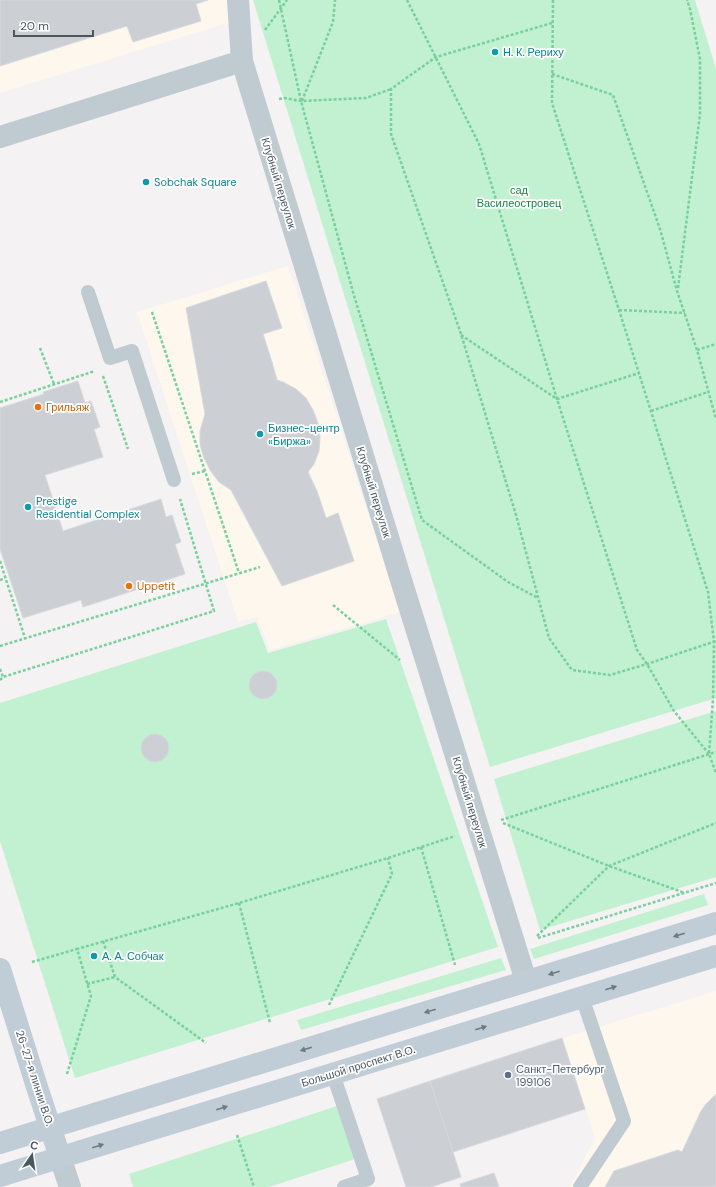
<svg xmlns="http://www.w3.org/2000/svg" width="716" height="1187" viewBox="0 0 716 1187" font-family="'DM Sans',sans-serif">
	<style>
		.commercial { fill: #fdf7ed }
		.green { fill: #c1f1d0 }
		.building { fill: #ccd0d4; stroke: #d6d9dd }
		.lines { fill: none; stroke-linecap: round; stroke-linejoin: round }
		.path { stroke: #78d09d; stroke-width: 2.5; stroke-dasharray: 3 2; stroke-linecap: butt }
		.lane { stroke: #c0cbd1; stroke-width: 14 }
		.street { stroke: #c0cbd1; stroke-width: 22 }
		.secondary { stroke: #c0ccd6; stroke-width: 22 }
		.oneway { fill: #6d7a83 }
		.culture-dot { fill: #0f9aa8; stroke: #fff; stroke-width: 1.5 }
		.food-dot { fill: #e8710a; stroke: #fff; stroke-width: 1.5 }
		.service-dot { fill: #5c6f8a; stroke: #fff; stroke-width: 1.5 }
		.labels { text-anchor: middle; stroke-width: 3.5; stroke-linejoin: round; paint-order: stroke }
		.culture-label { font-size: 11px; fill: #0d838f; stroke: #fff; text-anchor: start }
		.street-label { font-size: 11px; fill: #495760; stroke: #fff }
		.park-label { font-size: 11px; fill: #168644; stroke: #fff }
		.food-label { font-size: 11px; fill: #c56008; stroke: #fff; text-anchor: start }
		.service-label { font-size: 11px; fill: #4e5e75; stroke: #fff; text-anchor: start }
	</style>
	<rect width="100%" height="100%" fill="#f4f2f2"/>
	<g class="commercial">
		<polygon points="0,0 228,0 234,21 0,93"/>
		<polygon points="288,266 400,612 270,650 257,617 238,622 137,312"/>
		<polygon points="716,991 716,1187 569,1187 570,1186 595,1138 562,1038"/>
	</g>
	<g class="green">
		<polygon points="253,0 695,0 716,69 716,698 490,767"/>
		<polygon points="386,619 498,947 75,1078 0,841 0,703 256,622 268,653"/>
		<polygon points="716,711 716,877 540,930 494,779"/>
		<polygon points="704,894 708,905 534,959 530,949"/>
		<polygon points="501,958 506,970 301,1030 297,1020"/>
		<polygon points="337,1106 355,1159 269,1187 133,1187 129,1174"/>
	</g>
	<g class="building">
		<polygon points="0,0 208,0 196,4 201,21 133,42 127,26 0,66"/>
		<polygon points="266,281 282,328 263,334 272,362 277,380 283,382 296,389 306,398 313,410 318,423 320,437 319,451 314,464 308,472 317,491 326,518 338,513 354,561 282,586 231,490 219,482 210,470 204,458 200,445 200,431 205,414 186,308"/>
		<polygon points="78,381 85,403 91,401 100,427 94,429 103,457 45,475 63,531 161,499 166,517 172,515 181,542 175,544 185,574 83,607 81,600 23,618 0,549 0,408 44,394 43,392"/>
		<circle cx="263" cy="685" r="14"/>
		<circle cx="155" cy="748" r="14"/>
		<polygon points="562,1038 585,1109 453,1152 430,1081"/>
		<polygon points="430,1081 461,1177 431,1187 406,1187 377,1099"/>
		<polygon points="716,1094 716,1187 605,1187 614,1171 678,1150 682,1152 701,1111 706,1104"/>
		<polygon points="494,1173 499,1187 461,1187 460,1184"/>
	</g>
	<g class="lines">
		<g class="path">
			<polyline points="279,0 301,101 353,292 422,520 508,582 538,598"/>
			<polyline points="407,0 479,144 557,399 637,650 647,664 674,711 709,754"/>
			<polyline points="553,0 552,103 619,310 708,592 714,642 713,699 709,754 716,773"/>
			<polyline points="552,23 436,57 391,89 391,134 461,334 516,515 549,638 572,670 610,675 647,664 716,641"/>
			<polyline points="265,30 287,0"/>
			<polyline points="552,74 613,95 660,229 677,291 697,350 716,419"/>
			<polyline points="279,99 284,98 301,101 366,98 391,89"/>
			<polyline points="302,101 333,22 335,0"/>
			<polyline points="678,288 700,114 700,59 690,9 687,0"/>
			<polyline points="619,310 685,313"/>
			<polyline points="152,312 239,573"/>
			<polyline points="461,335 557,399 639,373"/>
			<polyline points="40,348 54,384"/>
			<polyline points="697,350 716,344"/>
			<polyline points="103,376 128,449"/>
			<polyline points="0,402 95,371"/>
			<polyline points="651,411 708,392"/>
			<polyline points="192,474 205,471"/>
			<polyline points="0,561 25,638"/>
			<polyline points="0,580 5,578"/>
			<polyline points="333,605 400,660"/>
			<polyline points="0,646 260,567"/>
			<polyline points="0,669 3,677"/>
			<polyline points="0,680 3,677 214,611 180,499"/>
			<polyline points="501,820 716,752"/>
			<polyline points="503,823 609,866 685,893"/>
			<polyline points="421,847 455,965"/>
			<polyline points="239,903 270,1023"/>
			<polyline points="537,936 609,866 716,823"/>
			<polyline points="538,938 716,883"/>
			<polyline points="103,941 115,977 206,1043"/>
			<polyline points="32,962 77,949"/>
			<polyline points="87,984 115,977"/>
			<polyline points="329,1005 392,874 388,858"/>
			<polyline points="67,1074 91,996 77,949 239,903 388,858 455,836"/>
			<polyline points="237,1135 254,1187"/>
		</g>
		<g class="lane">
			<polyline points="88,292 110,358 132,351 174,480"/>
			<polyline points="333,1074 368,1179 344,1187"/>
			<polyline points="580,1187 624,1121 582,997"/>
		</g>
		<g class="street">
			<polyline points="238,0 242,61 402,583 526,981"/>
			<polyline points="0,137 242,61"/>
			<polyline points="60,1157 70,1187"/>
		</g>
		<g class="secondary">
			<polyline points="0,969 36,1084 60,1157"/>
			<polyline points="0,1143 716,923"/>
			<polyline points="0,1176 716,956"/>
		</g>
	</g>
	<defs><path id="oneway-solid" d="M-6-.8H1V-3.2L6.5 0L1 3.2V.8H-6Z"/></defs>
	<g class="oneway">
		<use href="#oneway-solid" transform="translate(679 935) rotate(163)"/>
		<use href="#oneway-solid" transform="translate(554 973) rotate(163)"/>
		<use href="#oneway-solid" transform="translate(611 988) rotate(-17)"/>
		<use href="#oneway-solid" transform="translate(430 1011) rotate(163)"/>
		<use href="#oneway-solid" transform="translate(481 1028) rotate(-17)"/>
		<use href="#oneway-solid" transform="translate(306 1049) rotate(163)"/>
		<use href="#oneway-solid" transform="translate(222 1108) rotate(-17)"/>
		<use href="#oneway-solid" transform="translate(98 1146) rotate(-17)"/>
	</g>
	<g class="culture-dot">
		<circle cx="495" cy="52" r="4"/>
		<circle cx="146" cy="182" r="4"/>
		<circle cx="260" cy="434" r="4"/>
		<circle cx="28" cy="507" r="4"/>
		<circle cx="94" cy="956" r="4"/>
	</g>
	<g class="food-dot">
		<circle cx="38" cy="407" r="4"/>
		<circle cx="129" cy="586" r="4"/>
	</g>
	<circle class="service-dot" cx="508" cy="1075" r="4"/>
	<g class="labels">
		<g class="culture-label">
			<text x="503" y="56">Н. К. Рериху</text>
			<text x="154" y="186">Sobchak Square</text>
			<text x="268" y="432">Бизнес-центр<tspan x="268" dy="13">«Биржа»</tspan></text>
			<text x="36" y="505">Prestige<tspan x="36" dy="13">Residential Complex</tspan></text>
			<text x="102" y="960">А. А. Собчак</text>
		</g>
		<g class="street-label">
			<text transform="translate(279 183) rotate(73)" y="4">Клубный переулок</text>
			<text transform="translate(374 492) rotate(73)" y="4">Клубный переулок</text>
			<text transform="translate(470 802) rotate(73)" y="4">Клубный переулок</text>
			<text transform="translate(358 1066) rotate(-17)" y="4">Большой проспект В.О.</text>
			<text transform="translate(35 1078) rotate(72)" y="4">26-27-я линии В.О.</text>
		</g>
		<g class="park-label">
			<text x="519" y="194">сад<tspan x="519" dy="13">Василеостровец</tspan></text>
		</g>
		<g class="food-label">
			<text x="46" y="411">Грильяж</text>
			<text x="137" y="590">Uppetit</text>
		</g>
		<g class="service-label">
			<text x="516" y="1073">Санкт-Петербург<tspan x="516" dy="13">199106</tspan></text>
		</g>
	</g>
	<g transform="translate(32 1155) rotate(13)" stroke="#ffffff" stroke-width="3" paint-order="stroke">
	<path d="M0-3L7 15L0 10L-7 15Z" fill="#495760"/>
	<text y="-6" font-size="11" font-weight="bold" text-anchor="middle" fill="#495760">С</text>
	</g>
	<path d="M14 30v6h79v-6" fill="none" stroke="#495760" stroke-width="2"/>
	<text x="20" y="30" font-size="12" fill="#495760" stroke="#ffffff" stroke-width="3" paint-order="stroke">20 m</text>
</svg>
